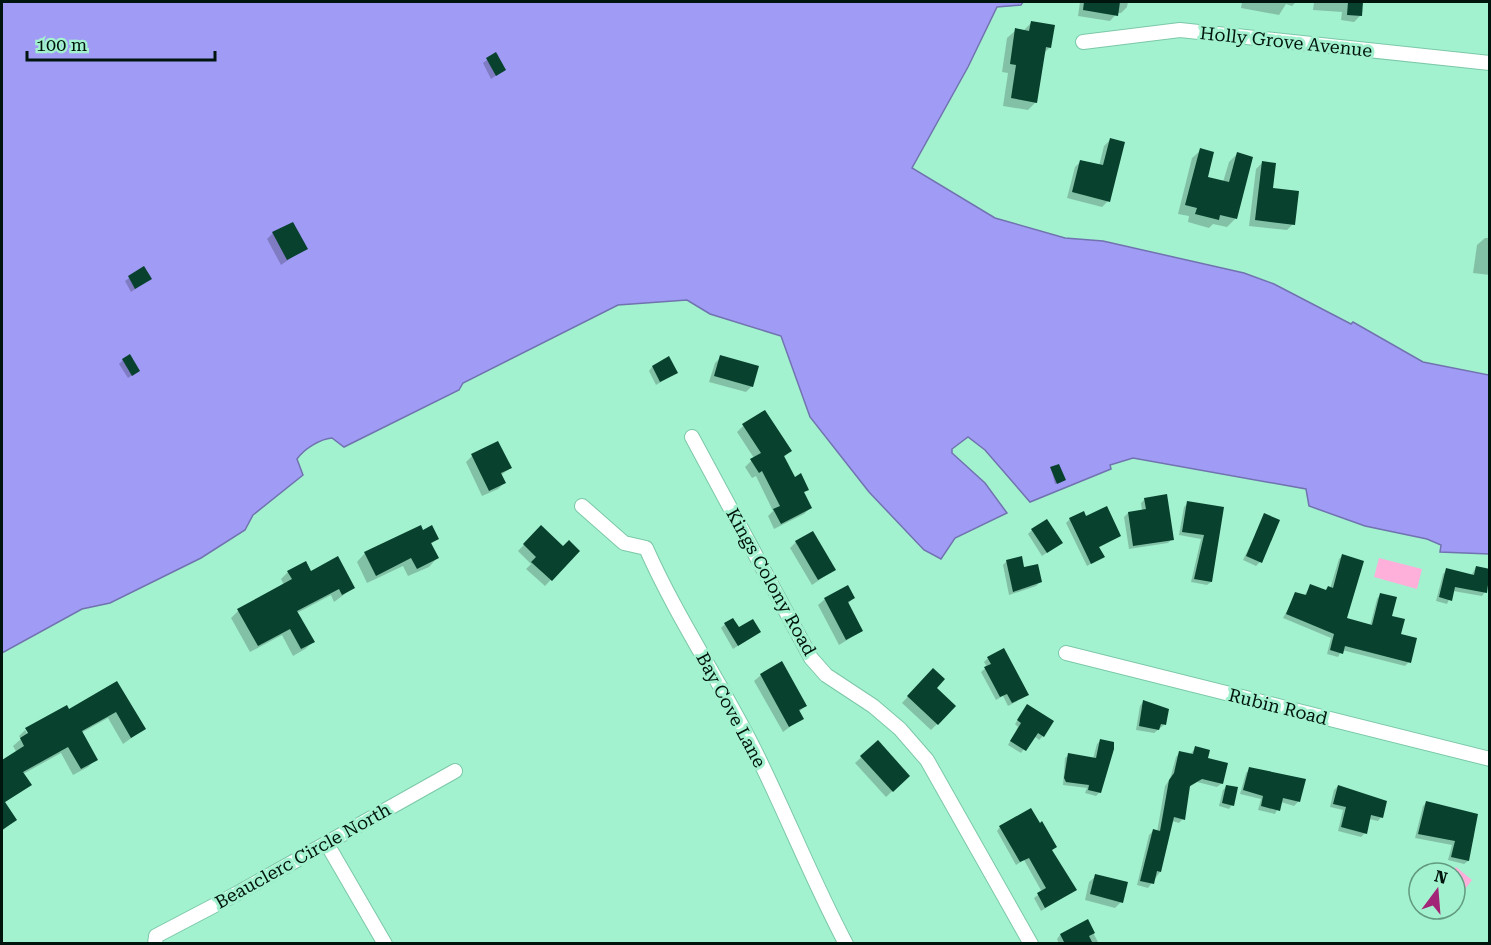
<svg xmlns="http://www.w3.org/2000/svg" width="1491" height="945" viewBox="0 0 1491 945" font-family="'Roboto Serif',serif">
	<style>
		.green { fill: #feb0db }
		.water { fill: #a09bf5; stroke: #7073af; stroke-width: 1.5 }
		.shadow { fill: #0003 }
		.building { fill: #09412f }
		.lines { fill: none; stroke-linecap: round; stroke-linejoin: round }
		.minor-casing { stroke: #7bc8a8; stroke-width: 16 }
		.minor { stroke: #fff; stroke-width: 14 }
		.labels { text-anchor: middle; stroke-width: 6; stroke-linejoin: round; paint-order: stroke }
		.street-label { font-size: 18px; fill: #00150d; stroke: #a3f2cf }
	</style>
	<rect width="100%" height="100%" fill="#a3f2cf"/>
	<g class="green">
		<polygon points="1379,558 1422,569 1417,589 1374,577"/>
		<polygon points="1456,867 1472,880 1455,902 1455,873 1452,873"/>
	</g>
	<path class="water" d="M2 2H1023L1021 5 997 7 968 67 912 168 995 218 1065 238 1103 241 1244 273 1274 284 1351 324 1353 322 1423 362 1489 375V554L1440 552 1441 545 1427 539 1365 526 1309 506 1306 489 1133 458 1110 465 1111 469 1030 502 985 450 968 437 952 449V453L985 483 1007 513 955 538 941 559 924 550 869 492 810 417 781 336 710 314 687 300 618 305 463 383 459 390 344 447 332 438C320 439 304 449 297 459L303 475 253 515 245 530 201 558 110 603 82 609 2 653Z"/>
	<g class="shadow">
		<polygon points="1080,2 1128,2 1127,7 1121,13 1117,13 1110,21 1078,16"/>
		<polygon points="1242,2 1296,2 1292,6 1286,4 1279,15 1241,8"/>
		<polygon points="1314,2 1362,2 1360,16 1354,22 1341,20 1342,12 1313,10"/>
		<polygon points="1031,23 1050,47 1044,53 1036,102 1028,110 1003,106 1008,73 1002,72 1007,38 1016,30 1023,31"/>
		<polygon points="495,54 504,70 491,79 483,63"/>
		<polygon points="1110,140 1108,201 1102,207 1067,198 1075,167 1081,161 1099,166 1104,146"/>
		<polygon points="1201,150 1206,178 1223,182 1229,162 1237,154 1251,158 1235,219 1227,227 1213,224 1209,228 1188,222 1189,216 1178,214 1192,158"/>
		<polygon points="1262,163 1271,189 1293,224 1287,230 1249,226 1256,169"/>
		<polygon points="273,233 306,248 281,265 267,239"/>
		<polygon points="1485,238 1490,238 1490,275 1473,273 1477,245"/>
		<polygon points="143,268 150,279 131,292 125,281"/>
		<polygon points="721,357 752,386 746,392 709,382 715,363"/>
		<polygon points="123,360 134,374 128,378 119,364"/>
		<polygon points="652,367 676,373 656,385 649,371"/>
		<polygon points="743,426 790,451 783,458 794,479 807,489 803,494 810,508 804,514 774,529 768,516 773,511 756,476 752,478 745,467 754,458 737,432"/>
		<polygon points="472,456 510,468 500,476 504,483 498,489 482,496 466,462"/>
		<polygon points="1051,468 1062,481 1055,484"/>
		<polygon points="1145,499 1172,539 1168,543 1129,549 1124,517 1128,513 1142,511 1141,503"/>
		<polygon points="1188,503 1223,508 1211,582 1207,585 1191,582 1201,539 1179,535 1184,507"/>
		<polygon points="1265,515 1260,562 1256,566 1243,560"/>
		<polygon points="1086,518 1120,536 1098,548 1103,557 1087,566 1066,523 1070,519"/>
		<polygon points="541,527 563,548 578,551 545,586 526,569 531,564 518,551"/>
		<polygon points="1032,530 1061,543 1042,556 1028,534"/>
		<polygon points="423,532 437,538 430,545 437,558 429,567 408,576 403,566 367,583 357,562 365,553"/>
		<polygon points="796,542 834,570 812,585 790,548"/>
		<polygon points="1342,556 1345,619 1370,626 1377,599 1380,595 1409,662 1405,666 1342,650 1338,657 1327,654 1331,638 1283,618 1296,594 1304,596 1311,585 1325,591 1330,589 1339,559"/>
		<polygon points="1007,561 1040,582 1036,586 1009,595 1003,565"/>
		<polygon points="1476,567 1490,571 1485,592 1482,596 1453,591 1447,604 1436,601 1443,574 1447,570 1471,576"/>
		<polygon points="288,572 310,573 353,588 334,602 331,595 297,613 313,642 305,649 293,656 282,635 250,652 231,618 238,611 284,585 281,579"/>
		<polygon points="853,598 848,604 862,631 839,645 818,605 825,599"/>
		<polygon points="725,624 738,629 759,632 733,649 721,628"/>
		<polygon points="988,658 1027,694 1023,698 1008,706 1003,696 996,700 981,672 987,667 984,662"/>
		<polygon points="761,675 805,706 799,712 802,718 783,732 754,681"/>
		<polygon points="927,676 934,689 937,724 931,730 902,703"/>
		<polygon points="117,683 144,729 123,744 108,718 81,733 96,759 88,767 73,775 61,753 23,774 30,785 4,803 15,820 2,831 2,762 17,753 13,746 21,739 19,736 25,730 31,740 69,711"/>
		<polygon points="1143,702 1164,725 1154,733 1136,730 1140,706"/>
		<polygon points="1024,710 1043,736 1039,740 1034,736 1021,753 1008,745 1018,727 1015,724"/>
		<polygon points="1101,740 1100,792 1096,796 1085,793 1087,788 1063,785 1065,758 1069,755 1093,759 1097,744"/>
		<polygon points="878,742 908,776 886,797 855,763"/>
		<polygon points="1195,748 1206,759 1222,783 1217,787 1197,782 1188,788 1183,819 1179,823 1172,821 1160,872 1148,888 1137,885 1149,835 1153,831 1157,832 1165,786 1170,779 1176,757 1180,752 1190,755"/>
		<polygon points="1250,769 1304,780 1298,802 1294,806 1281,802 1275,814 1258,810 1261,799 1240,794 1246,773"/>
		<polygon points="1227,786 1232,805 1229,809 1219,806 1223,790"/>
		<polygon points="1338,786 1381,817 1378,821 1369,819 1365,833 1361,837 1338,831 1343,810 1330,807 1334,790"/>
		<polygon points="1426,803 1474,835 1468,861 1464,864 1448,860 1452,845 1415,838 1423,806"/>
		<polygon points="1000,827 1051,851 1075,890 1041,911 1034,898 1042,892 1024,860 1016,865 997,831"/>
		<polygon points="1096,876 1121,902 1115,908 1085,900 1089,882"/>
		<polygon points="1087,921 1099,944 1059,944 1057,939 1060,935"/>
	</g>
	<g class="building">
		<polygon points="1084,2 1120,2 1118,16 1083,10"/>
		<polygon points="1348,2 1363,2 1362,16 1347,15"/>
		<polygon points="1031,21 1055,25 1051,48 1046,47 1037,103 1011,98 1016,65 1010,64 1015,28 1029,31"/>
		<polygon points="496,52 506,70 496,76 486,58"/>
		<polygon points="1110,138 1125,142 1110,202 1072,192 1080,160 1103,165"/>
		<polygon points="1200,148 1214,152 1208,177 1229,182 1237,152 1253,157 1237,219 1220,215 1219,220 1195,214 1197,208 1185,205"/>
		<polygon points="1262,161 1276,163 1273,188 1299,191 1295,225 1255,220"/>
		<polygon points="293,222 308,249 287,260 272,232"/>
		<polygon points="144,266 152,279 135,289 128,276"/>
		<polygon points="130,354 140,371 132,376 122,359"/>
		<polygon points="720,355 759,366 753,387 714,376"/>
		<polygon points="669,356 678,373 660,382 652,366"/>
		<polygon points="765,410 792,451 784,456 795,477 801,473 809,490 804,492 812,508 781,524 773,509 780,506 762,471 759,473 750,459 761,453 742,424"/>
		<polygon points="498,441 512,468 501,473 506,483 489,491 471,454"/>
		<polygon points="1059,464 1066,480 1057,484 1050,467"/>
		<polygon points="1167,494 1174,540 1133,546 1128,512 1146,509 1144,498"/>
		<polygon points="1187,501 1224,507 1212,582 1194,579 1204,535 1182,532"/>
		<polygon points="1107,506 1121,536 1099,547 1105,557 1091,564 1069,518 1084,511 1086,516"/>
		<polygon points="1264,513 1280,520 1262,563 1246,556"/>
		<polygon points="1047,519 1063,543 1047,553 1031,529"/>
		<polygon points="421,525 423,530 432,525 439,539 431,543 439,558 417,569 411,558 376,576 364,552"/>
		<polygon points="541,525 563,546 569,540 580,551 552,581 531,562 536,557 523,544"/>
		<polygon points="813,531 836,570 818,580 795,541"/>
		<polygon points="1342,554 1364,561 1347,618 1372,625 1380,593 1397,597 1392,616 1405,619 1401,634 1417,638 1411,663 1345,646 1343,654 1330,650 1334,634 1286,614 1295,592 1306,595 1310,584 1326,590 1328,586 1333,588"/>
		<polygon points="338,556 355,588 342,595 339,589 297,611 315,642 301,649 290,629 258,646 237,609 292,579 287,571 306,561 311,571"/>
		<polygon points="1022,556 1024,567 1038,564 1042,582 1013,592 1006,560"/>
		<polygon points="1476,566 1490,569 1487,593 1455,587 1452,601 1439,597 1446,568 1474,575"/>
		<polygon points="848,585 855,598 848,602 863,631 846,640 824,598"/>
		<polygon points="733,618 739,627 753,619 761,632 738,646 724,623"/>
		<polygon points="1004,648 1029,695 1012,703 1007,694 1000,697 984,667 991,664 987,657"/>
		<polygon points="782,661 807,706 799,710 804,719 789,727 760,674"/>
		<polygon points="933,668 945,679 937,688 956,706 938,725 907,696"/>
		<polygon points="117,681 146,729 131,738 116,712 82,731 98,760 81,769 68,747 23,772 32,785 5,802 17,820 2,830 2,760 24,746 20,738 28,733 25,728 67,705 69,709"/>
		<polygon points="1143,700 1169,709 1166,725 1161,724 1159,730 1139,726"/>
		<polygon points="1027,704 1054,721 1044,737 1038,733 1026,751 1010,741 1021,723 1017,720"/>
		<polygon points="1100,739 1114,742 1114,749 1101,793 1088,790 1089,785 1066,782 1064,778 1068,753 1096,758"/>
		<polygon points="878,740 910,776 893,792 860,756"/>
		<polygon points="1195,746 1210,750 1208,758 1228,763 1223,784 1202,779 1190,786 1185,820 1174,817 1161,872 1157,871 1154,884 1140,881 1153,829 1160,831 1169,780 1174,773 1179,751 1193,754"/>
		<polygon points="1249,767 1306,779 1300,802 1283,798 1280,811 1261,806 1263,796 1243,790"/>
		<polygon points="1226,785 1238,787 1234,806 1222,803"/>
		<polygon points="1338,785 1387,801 1383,818 1371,815 1367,834 1341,827 1346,807 1333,804"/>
		<polygon points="1426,801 1478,814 1469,861 1451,857 1455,841 1418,834"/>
		<polygon points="1031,808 1040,823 1042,821 1057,847 1052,850 1077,890 1045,908 1037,893 1046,888 1029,858 1020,862 999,826"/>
		<polygon points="1095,874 1128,882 1123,903 1090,894"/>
		<polygon points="1088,919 1095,933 1089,936 1093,944 1065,944 1060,934"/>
	</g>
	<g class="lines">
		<g class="minor-casing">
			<g id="minor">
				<polyline points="1083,42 1180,30 1490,63"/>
				<polyline points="692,437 811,658 826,675 873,706 900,729 927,760 1031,944"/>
				<path d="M582 506 624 543 646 548C677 618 720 681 754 749 786 813 812 880 846 944"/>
				<polyline points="1066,653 1490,759"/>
				<polyline points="327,844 385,944"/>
				<polyline points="155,944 156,936 238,893 455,771"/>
			</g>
		</g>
		<use href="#minor" class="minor"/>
	</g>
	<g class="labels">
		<g class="street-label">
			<text transform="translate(1286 42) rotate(6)" y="6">Holly Grove Avenue</text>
			<text transform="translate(771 582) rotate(61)" y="6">Kings Colony Road</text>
			<text transform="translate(1278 707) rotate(14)" y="6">Rubin Road</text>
			<text transform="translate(731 710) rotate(62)" y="6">Bay Cove Lane</text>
			<text transform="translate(303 856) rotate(-29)" y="6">Beauclerc Circle North</text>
		</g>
	</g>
	<rect width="1491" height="945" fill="none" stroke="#00150d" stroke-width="6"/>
	<g transform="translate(1437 891) rotate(16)"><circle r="28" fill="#a3f2cf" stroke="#629a81" stroke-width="1.5"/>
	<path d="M0-4.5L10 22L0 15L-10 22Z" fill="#a32578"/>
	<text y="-9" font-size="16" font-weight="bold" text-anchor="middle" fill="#00150d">N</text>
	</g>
	<path d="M27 51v9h188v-9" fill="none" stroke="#00150d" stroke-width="3"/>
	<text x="36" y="51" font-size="18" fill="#00150d" stroke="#a3f2cf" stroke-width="4.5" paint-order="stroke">100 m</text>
</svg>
